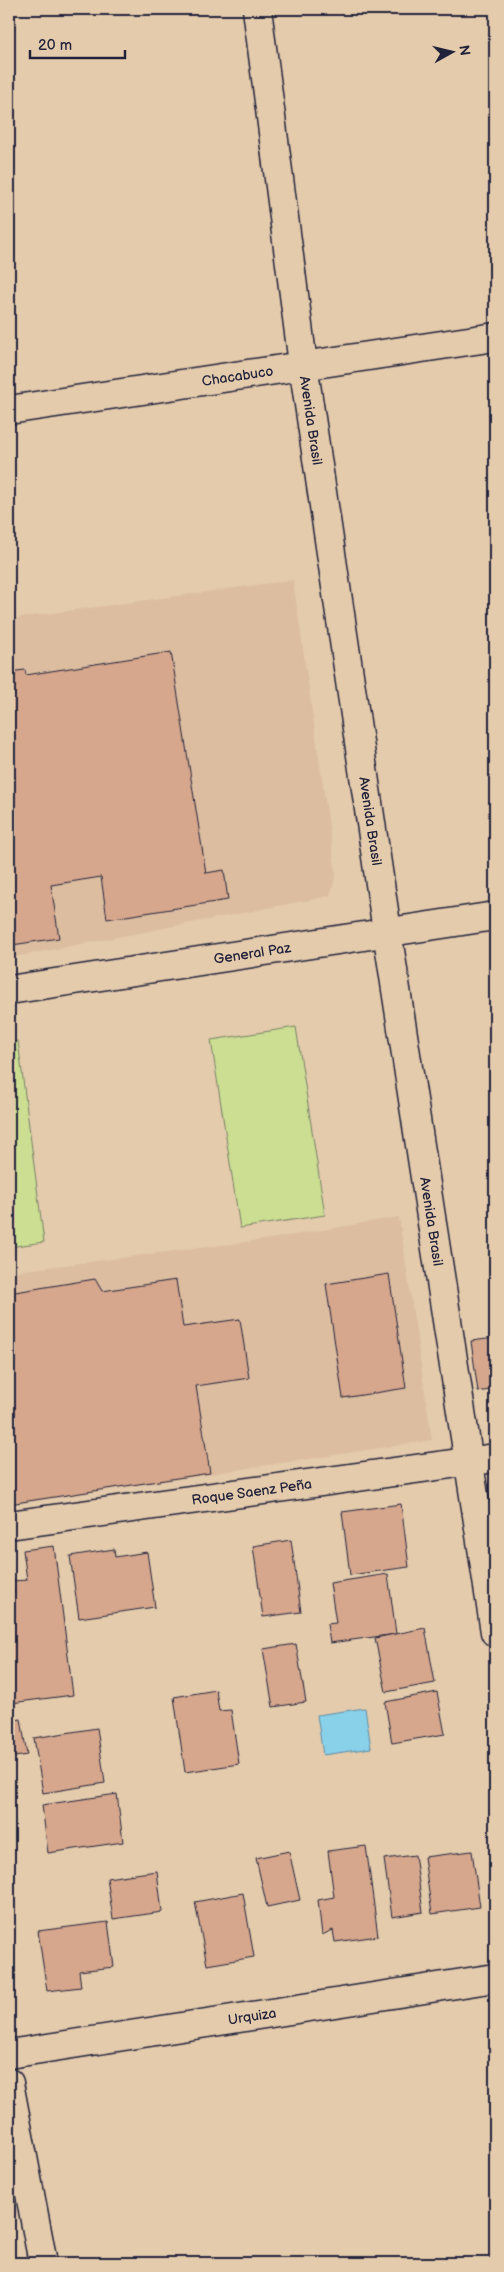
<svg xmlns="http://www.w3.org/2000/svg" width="504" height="2272" viewBox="0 0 504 2272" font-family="'Balsamiq Sans',sans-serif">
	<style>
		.built { fill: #dcbda0 }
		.green { fill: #cbde92; stroke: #768066 }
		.water { fill: #88d1e9; stroke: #5f8ba3 }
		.building { fill: #d6a78c; stroke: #22223b }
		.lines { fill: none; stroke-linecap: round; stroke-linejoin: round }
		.street-casing { stroke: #22223b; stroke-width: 31 }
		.secondary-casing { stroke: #22223b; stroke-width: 31 }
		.street { stroke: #e4cbac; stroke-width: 28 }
		.secondary { stroke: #e4cbac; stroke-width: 28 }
		.labels { text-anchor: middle; stroke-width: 5; stroke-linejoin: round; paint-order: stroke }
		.street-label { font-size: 14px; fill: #22223b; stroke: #e4cbac }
	</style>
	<rect width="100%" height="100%" fill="#e4cbac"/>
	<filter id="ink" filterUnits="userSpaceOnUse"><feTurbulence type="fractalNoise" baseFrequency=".02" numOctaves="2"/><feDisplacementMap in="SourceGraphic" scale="10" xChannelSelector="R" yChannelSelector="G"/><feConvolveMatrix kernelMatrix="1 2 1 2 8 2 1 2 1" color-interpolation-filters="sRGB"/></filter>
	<g filter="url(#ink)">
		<g class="built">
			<polygon points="293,580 336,875 330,896 9,958 9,619"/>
			<polygon points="399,1217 432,1440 9,1505 9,1272 270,1239"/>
		</g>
		<g class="green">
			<polygon points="296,1027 325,1215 240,1228 211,1040"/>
			<polygon points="18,1041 44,1242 9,1247 9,1042"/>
		</g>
		<polygon class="water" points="365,1708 371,1748 323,1755 317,1715"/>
		<g class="building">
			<polygon points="171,652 206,873 224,870 228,900 107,919 101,877 51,885 59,938 12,945 9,927 9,672 25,670 26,675"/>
			<polygon points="389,1274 406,1388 343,1398 326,1284"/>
			<polygon points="95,1279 102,1291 176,1280 183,1327 240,1319 249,1378 196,1386 210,1473 9,1504 9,1293"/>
			<polygon points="495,1338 495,1389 478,1392 471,1341"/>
			<polygon points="401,1504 409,1567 350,1575 342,1512"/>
			<polygon points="291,1540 301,1612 263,1617 253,1546"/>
			<polygon points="54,1546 73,1695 11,1703 9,1683 9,1595 14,1594 12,1581 27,1580 23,1550"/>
			<polygon points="114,1549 115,1557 147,1552 155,1607 79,1618 70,1556"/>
			<polygon points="388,1574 396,1634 330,1643 327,1624 336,1623 330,1583"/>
			<polygon points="425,1628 435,1683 386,1692 375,1638"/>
			<polygon points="296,1644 306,1702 273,1707 263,1649"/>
			<polygon points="216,1690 219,1711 231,1710 239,1764 185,1772 174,1697"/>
			<polygon points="437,1692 445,1734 392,1743 385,1702"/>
			<polygon points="21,1719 27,1755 9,1758 9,1721"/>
			<polygon points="97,1728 105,1783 43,1793 34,1738"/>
			<polygon points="117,1794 123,1842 48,1853 42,1805"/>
			<polygon points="366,1846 378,1936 335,1942 333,1930 322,1935 318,1900 334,1897 328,1851"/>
			<polygon points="289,1851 300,1900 267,1907 256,1858"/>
			<polygon points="472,1851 480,1907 432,1914 424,1857"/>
			<polygon points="415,1855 423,1912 392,1917 384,1859"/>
			<polygon points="157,1871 162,1912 113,1919 107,1878"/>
			<polygon points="243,1893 254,1957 207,1965 195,1902"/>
			<polygon points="108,1922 114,1967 79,1971 81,1987 47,1991 38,1931"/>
		</g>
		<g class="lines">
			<g class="street-casing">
				<g id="street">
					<path id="s1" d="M9 410 495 337"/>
					<path id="s2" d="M9 990 495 916"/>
					<path id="s3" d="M9 1525 495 1458"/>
					<path id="s4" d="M9 2054 495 1978"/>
					<polyline points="9,2083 43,2263"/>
				</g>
			</g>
			<g class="secondary-casing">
				<g id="secondary">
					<path id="s5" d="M257 9 303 364 387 931 495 1632"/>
				</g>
			</g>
			<use href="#street" class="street"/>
			<use href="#secondary" class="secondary"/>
		</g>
	</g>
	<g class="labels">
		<g class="street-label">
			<text dy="5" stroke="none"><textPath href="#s1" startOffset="231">Chacabuco</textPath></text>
			<text dy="5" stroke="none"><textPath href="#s5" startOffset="415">Avenida Brasil</textPath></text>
			<text dy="5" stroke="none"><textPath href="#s5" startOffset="820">Avenida Brasil</textPath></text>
			<text dy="5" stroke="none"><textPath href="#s2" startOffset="246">General Paz</textPath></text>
			<text dy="5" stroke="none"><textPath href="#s5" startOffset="1225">Avenida Brasil</textPath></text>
			<text dy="5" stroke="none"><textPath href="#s3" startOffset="245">Roque Saenz Peña</textPath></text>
			<text dy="5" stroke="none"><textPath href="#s4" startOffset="246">Urquiza</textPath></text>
		</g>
	</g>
	<rect width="504" height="2272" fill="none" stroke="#e4cbac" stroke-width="30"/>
	<rect x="15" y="15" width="474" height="2242" fill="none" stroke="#22223b" stroke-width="2" filter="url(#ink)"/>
	<g transform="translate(452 52) rotate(82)" stroke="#e4cbac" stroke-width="4" paint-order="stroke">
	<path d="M0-4L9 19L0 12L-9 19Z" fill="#22223b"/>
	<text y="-8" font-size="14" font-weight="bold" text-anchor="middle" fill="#22223b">N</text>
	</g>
	<path d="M30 50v8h95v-8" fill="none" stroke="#22223b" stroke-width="2.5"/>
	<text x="38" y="50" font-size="15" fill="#22223b" stroke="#e4cbac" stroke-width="4" paint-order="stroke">20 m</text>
</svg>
